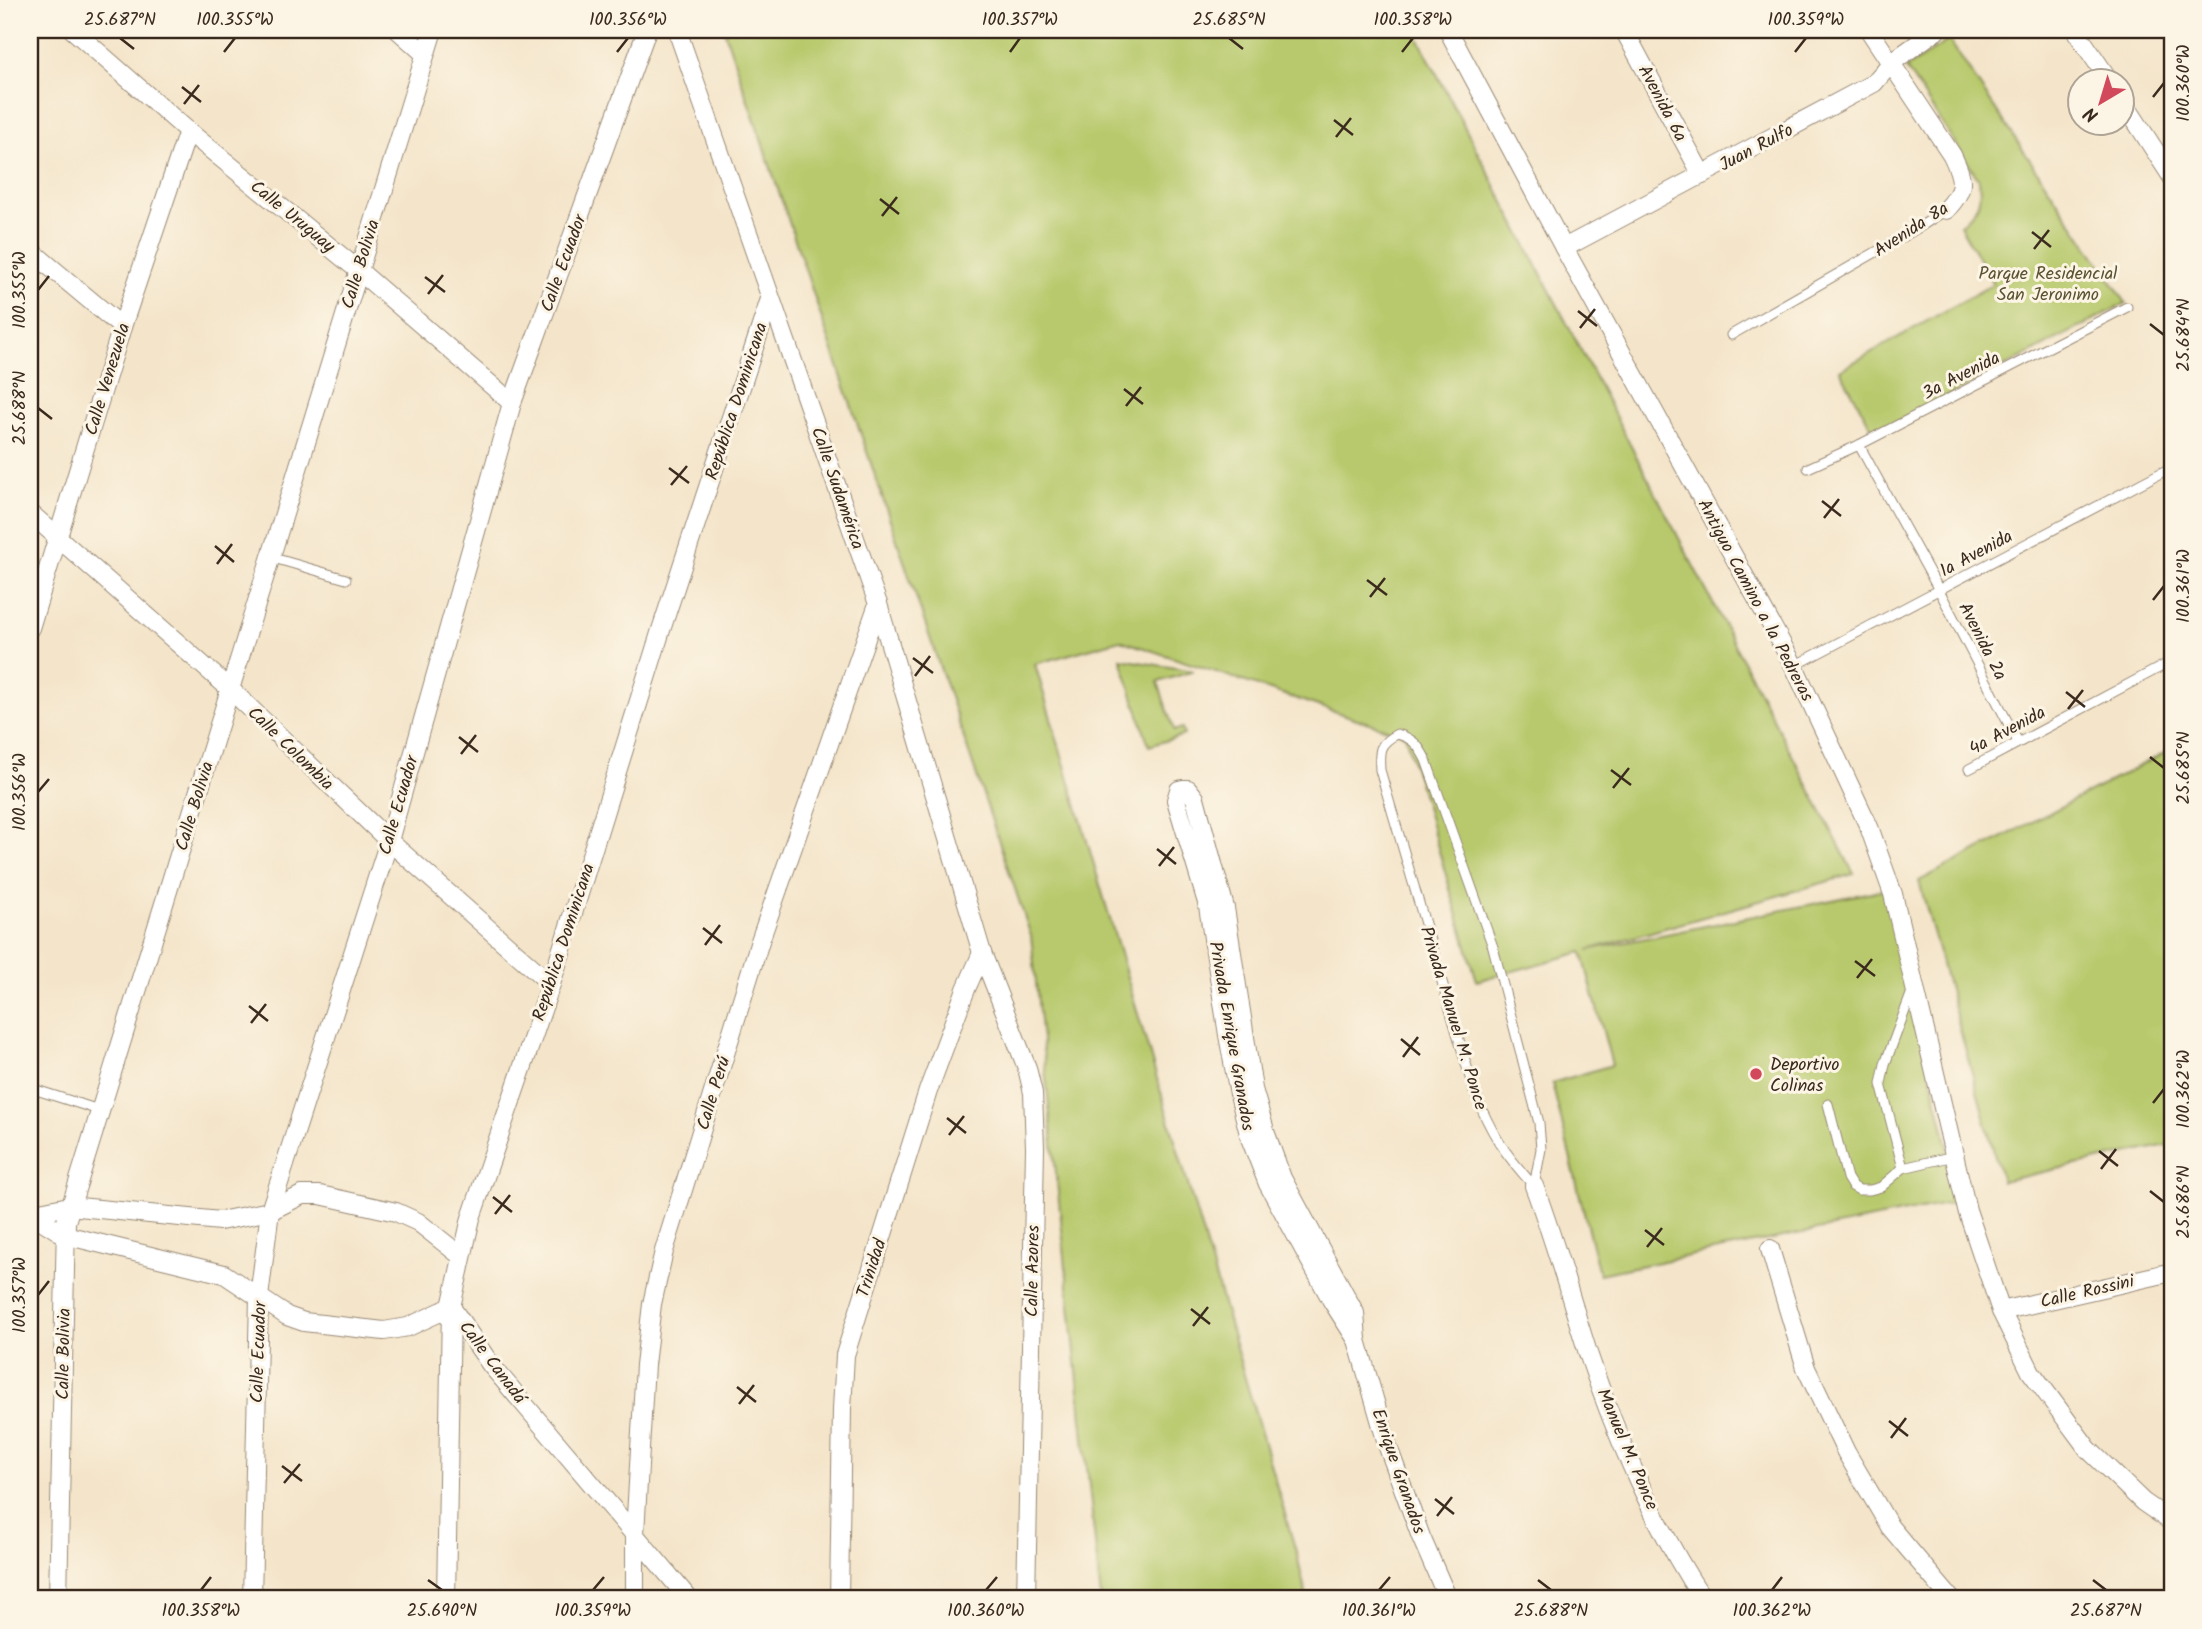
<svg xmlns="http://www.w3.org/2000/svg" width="2202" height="1629" viewBox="0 0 2202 1629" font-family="Kalam,sans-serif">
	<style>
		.green { fill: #b7c96c; stroke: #797a45; stroke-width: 2 }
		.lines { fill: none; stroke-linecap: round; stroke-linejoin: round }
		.lane-casing { stroke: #988874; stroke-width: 11 }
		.street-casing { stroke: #988874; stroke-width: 20 }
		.lane { stroke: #fff; stroke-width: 9 }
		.street { stroke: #fff; stroke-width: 18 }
		.ticks { fill: none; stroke: #3b2a1e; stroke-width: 2.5 }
		.poi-dot { fill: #d1495b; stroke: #fcf5e5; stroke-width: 2.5 }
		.labels { text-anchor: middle; stroke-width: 6; stroke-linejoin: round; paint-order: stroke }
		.street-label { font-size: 18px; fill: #3b2a1e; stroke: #fcf5e5 }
		.park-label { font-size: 18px; fill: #5a5232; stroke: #fcf5e5 }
		.poi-label { font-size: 18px; fill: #3b2a1e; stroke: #fcf5e5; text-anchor: start }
		.neatline { fill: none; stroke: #3b2a1e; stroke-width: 2.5 }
		.ticks-label { font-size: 18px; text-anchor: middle; fill: #3b2a1e }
	</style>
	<rect width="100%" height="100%" fill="#fcf5e5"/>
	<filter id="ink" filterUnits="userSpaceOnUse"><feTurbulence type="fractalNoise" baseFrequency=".0143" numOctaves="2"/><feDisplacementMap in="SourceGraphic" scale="14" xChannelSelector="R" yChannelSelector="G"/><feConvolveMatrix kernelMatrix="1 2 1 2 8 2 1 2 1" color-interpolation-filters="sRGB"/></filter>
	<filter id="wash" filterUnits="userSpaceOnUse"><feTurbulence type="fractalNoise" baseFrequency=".00686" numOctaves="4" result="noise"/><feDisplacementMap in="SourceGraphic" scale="28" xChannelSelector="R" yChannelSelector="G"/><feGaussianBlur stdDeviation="1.57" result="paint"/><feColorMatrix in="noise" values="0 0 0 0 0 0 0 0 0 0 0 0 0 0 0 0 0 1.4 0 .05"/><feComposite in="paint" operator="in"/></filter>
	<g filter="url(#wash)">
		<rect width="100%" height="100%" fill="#f4e5ca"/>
		<g class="green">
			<polygon points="724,30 1414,30 1854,874 1588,950 1886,889 1961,1201 1599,1274 1552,1083 1612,1065 1582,952 1477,981 1405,735 1120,640 1035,664 1297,1555 1307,1599 1101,1599 1031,936"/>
			<path d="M1949 40 2126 303 1875 434 1840 370 1993 284 1960 225C1977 209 1982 204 1979 180L1906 68Z"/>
			<polygon points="1121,659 1194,671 1158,682 1174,731 1182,728 1184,735 1149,746"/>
			<polygon points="2172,749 2172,1144 2002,1181 1919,881"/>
		</g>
	</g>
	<g filter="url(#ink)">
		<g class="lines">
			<g class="lane-casing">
				<g id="lane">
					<polyline points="1731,335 1918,228 1946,210"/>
					<polyline points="1859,445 1939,590 2018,742"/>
					<polyline points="1808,468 1859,445 2127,307"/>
					<polyline points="270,557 346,579"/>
					<polyline points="1794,666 2172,467"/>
					<path d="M1397 734C1413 738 1419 746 1426 760L1493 947 1539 1123 1541 1149 1534 1186C1503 1152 1491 1133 1474 1091L1380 770C1379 751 1378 744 1397 734Z"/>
					<polyline points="1969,769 2172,661"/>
					<polyline points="30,1088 99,1110"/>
					<polyline points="1828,1104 1847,1178 1852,1186 1859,1190 1870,1190 1881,1187 1903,1168 1954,1156"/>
					<polyline points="1903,1168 1881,1084 1885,1064 1913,989"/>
				</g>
			</g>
			<g class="street-casing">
				<g id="street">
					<polyline points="73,30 188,131 358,270 512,403"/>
					<polyline points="398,30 425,54"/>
					<polyline points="677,30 878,604 982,953 1027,1068 1033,1093 1035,1148 1026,1599"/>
					<polyline points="1448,30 1564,248 1794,666 1869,827 1893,894 1967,1210 2001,1311 2031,1372 2088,1449 2143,1502 2172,1522"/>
					<polyline points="1624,30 1702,175"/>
					<path d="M1869 30 1952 155C1964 180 1966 189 1946 210"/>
					<polyline points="2075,30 2109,80"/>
					<polyline points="2122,100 2172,177"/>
					<polyline points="1564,248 1874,83 1892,62 1937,30"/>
					<polyline points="30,250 122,327"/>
					<polyline points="30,513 230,689 389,841 551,984"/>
					<polyline points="30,628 122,327 188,131"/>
					<polygon points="1183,789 1188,789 1195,798 1225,908 1253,1089 1266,1134 1282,1178 1355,1313 1357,1340 1332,1301 1268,1184 1250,1138 1239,1094 1228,1035 1208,906 1176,800 1179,790"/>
					<path d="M1534 1186C1555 1241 1570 1297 1588 1353 1615 1434 1656 1529 1703 1599"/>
					<polyline points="30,1214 69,1206 220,1221 270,1211 302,1195 320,1195 396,1212 418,1222 461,1256"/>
					<polyline points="33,1215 65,1235 224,1274 287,1316 304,1322 384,1331 408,1327 451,1307 491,1365 689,1599"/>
					<polyline points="1770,1249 1806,1368 1846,1452 1890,1527 1951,1599"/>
					<polyline points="2001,1311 2172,1272"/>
					<polyline points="1357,1340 1388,1447 1421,1537 1448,1599"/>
					<polyline points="58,1599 66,1222 433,30"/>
					<polyline points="252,1599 259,1297 270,1211 389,841 512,403 647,30"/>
					<polyline points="446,1599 451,1307 471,1218 551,984 661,630 770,299"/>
					<polyline points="635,1599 635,1533 645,1365 652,1304 664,1251 760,941 878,604"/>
					<polyline points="839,1599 842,1409 845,1355 928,1091 966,989 982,953"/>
				</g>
			</g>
			<use href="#lane" class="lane"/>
			<use href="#street" class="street"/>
		</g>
	</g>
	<path class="ticks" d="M120 38 134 49M1229 38 1243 49M224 52 235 38M617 52 628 38M1010 52 1020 38M1402 52 1413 38M1795 52 1806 38M182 87 201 102M2153 97 2164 83M184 104 199 85M1334 120 1353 135M1336 137 1351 118M880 199 899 214M882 216 897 197M2032 232 2051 247M2034 249 2049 230M425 277 445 292M38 290 49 276M428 294 443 275M1578 311 1597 326M2150 324 2164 335M1580 328 1595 309M1124 389 1143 404M1126 406 1141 387M38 408 52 419M669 468 689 483M671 485 687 466M1822 501 1841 516M1824 518 1839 499M215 546 234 562M217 564 232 544M1367 580 1387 595M1370 597 1385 578M2153 600 2164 586M913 658 933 673M915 676 930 656M2066 692 2085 707M2068 709 2083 690M459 737 478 752M461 754 476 735M2150 757 2164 768M1611 770 1631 785M1613 788 1629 768M38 792 49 779M1157 849 1176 864M1159 866 1174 847M703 928 722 943M705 945 720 925M1855 961 1875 976M1857 978 1872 959M249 1006 268 1021M251 1023 266 1004M1401 1039 1420 1055M1403 1057 1418 1037M2153 1103 2164 1089M947 1118 966 1133M949 1135 964 1116M2099 1151 2118 1166M2101 1169 2116 1149M2150 1191 2164 1202M493 1197 512 1212M495 1214 510 1195M1645 1230 1664 1245M1647 1247 1662 1228M38 1295 49 1281M1191 1309 1210 1324M1193 1326 1208 1307M737 1387 756 1402M739 1404 754 1385M1889 1421 1908 1436M1891 1438 1906 1418M282 1466 302 1481M284 1483 300 1464M1435 1499 1454 1514M1437 1516 1452 1497M428 1580 442 1590M1538 1580 1551 1590M2093 1580 2106 1590M201 1590 211 1577M593 1590 604 1577M986 1590 997 1577M1379 1590 1390 1577M1772 1590 1782 1577"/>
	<circle class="poi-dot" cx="1756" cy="1074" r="7"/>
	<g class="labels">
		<g class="street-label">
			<text transform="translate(1663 103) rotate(62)" y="6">Avenida 6a</text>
			<text transform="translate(1756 147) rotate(-28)" y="6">Juan Rulfo</text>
			<text transform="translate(293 216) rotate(39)" y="6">Calle Uruguay</text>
			<text transform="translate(1911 229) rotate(-33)" y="6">Avenida 8a</text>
			<text transform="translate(563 263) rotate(-70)" y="6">Calle Ecuador</text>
			<text transform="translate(360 264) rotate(-73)" y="6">Calle Bolivia</text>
			<text transform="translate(1961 375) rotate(-27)" y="6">3a Avenida</text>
			<text transform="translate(107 379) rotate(-73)" y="6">Calle Venezuela</text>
			<text transform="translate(736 401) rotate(-72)" y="6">República Dominicana</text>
			<text transform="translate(838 488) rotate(71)" y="6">Calle Sudamérica</text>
			<text transform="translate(1976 553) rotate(-28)" y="6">1a Avenida</text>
			<text transform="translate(1756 600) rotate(62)" y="6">Antiguo Camino a la Pedreras</text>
			<text transform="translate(1983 641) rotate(63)" y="6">Avenida 2a</text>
			<text transform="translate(2007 730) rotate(-28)" y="6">4a Avenida</text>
			<text transform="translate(291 748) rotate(44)" y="6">Calle Colombia</text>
			<text transform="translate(398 805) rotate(-74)" y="6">Calle Ecuador</text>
			<text transform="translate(194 806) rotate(-73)" y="6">Calle Bolivia</text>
			<text transform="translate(563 942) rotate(-72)" y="6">República Dominicana</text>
			<text transform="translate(1454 1018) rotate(73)" y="6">Privada Manuel M. Ponce</text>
			<text transform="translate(1232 1036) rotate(80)" y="6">Privada Enrique Granados</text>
			<text transform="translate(713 1093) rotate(-73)" y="6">Calle Perú</text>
			<text transform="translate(871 1268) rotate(-72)" y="6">Trinidad</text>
			<text transform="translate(1032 1271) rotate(-89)" y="6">Calle Azores</text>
			<text transform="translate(2087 1291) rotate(-13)" y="6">Calle Rossini</text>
			<text transform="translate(258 1352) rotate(-88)" y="6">Calle Ecuador</text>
			<text transform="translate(63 1354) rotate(-89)" y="6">Calle Bolivia</text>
			<text transform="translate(493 1362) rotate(53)" y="6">Calle Canadá</text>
			<text transform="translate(1628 1449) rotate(67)" y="6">Manuel M. Ponce</text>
			<text transform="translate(1399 1471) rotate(71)" y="6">Enrique Granados</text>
		</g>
		<g class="park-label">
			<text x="2048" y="279">Parque Residencial<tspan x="2048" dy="21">San Jeronimo</tspan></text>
		</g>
		<g class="poi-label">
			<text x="1770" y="1070">Deportivo<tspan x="1770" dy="21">Colinas</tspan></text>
		</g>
	</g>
	<rect width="2202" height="1629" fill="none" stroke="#fcf5e5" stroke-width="77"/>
	<g transform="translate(2101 102) rotate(218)"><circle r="33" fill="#fcf5e5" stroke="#afa495" stroke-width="2"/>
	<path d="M0-5L12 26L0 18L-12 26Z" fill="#d1495b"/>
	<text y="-10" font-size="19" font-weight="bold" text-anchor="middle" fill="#3b2a1e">N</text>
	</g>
	<rect x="38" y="38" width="2126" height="1552" class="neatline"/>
	<g class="ticks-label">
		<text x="120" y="25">25.687°N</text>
		<text x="235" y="25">100.355°W</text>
		<text x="628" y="25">100.356°W</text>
		<text x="1020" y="25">100.357°W</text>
		<text x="1229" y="25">25.685°N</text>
		<text x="1413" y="25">100.358°W</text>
		<text x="1806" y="25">100.359°W</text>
		<text transform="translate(2183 83) rotate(-90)" y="6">100.360°W</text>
		<text transform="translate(19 290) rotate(-90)" y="6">100.355°W</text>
		<text transform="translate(2183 335) rotate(-90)" y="6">25.684°N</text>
		<text transform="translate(19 408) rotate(-90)" y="6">25.688°N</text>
		<text transform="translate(2183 586) rotate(-90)" y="6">100.361°W</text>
		<text transform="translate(2183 768) rotate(-90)" y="6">25.685°N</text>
		<text transform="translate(19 792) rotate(-90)" y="6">100.356°W</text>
		<text transform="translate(2183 1089) rotate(-90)" y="6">100.362°W</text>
		<text transform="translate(2183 1202) rotate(-90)" y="6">25.686°N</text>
		<text transform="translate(19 1295) rotate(-90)" y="6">100.357°W</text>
		<text x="201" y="1616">100.358°W</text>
		<text x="442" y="1616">25.690°N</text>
		<text x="593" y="1616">100.359°W</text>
		<text x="986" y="1616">100.360°W</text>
		<text x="1379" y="1616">100.361°W</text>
		<text x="1551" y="1616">25.688°N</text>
		<text x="1772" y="1616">100.362°W</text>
		<text x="2106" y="1616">25.687°N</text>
	</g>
</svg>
